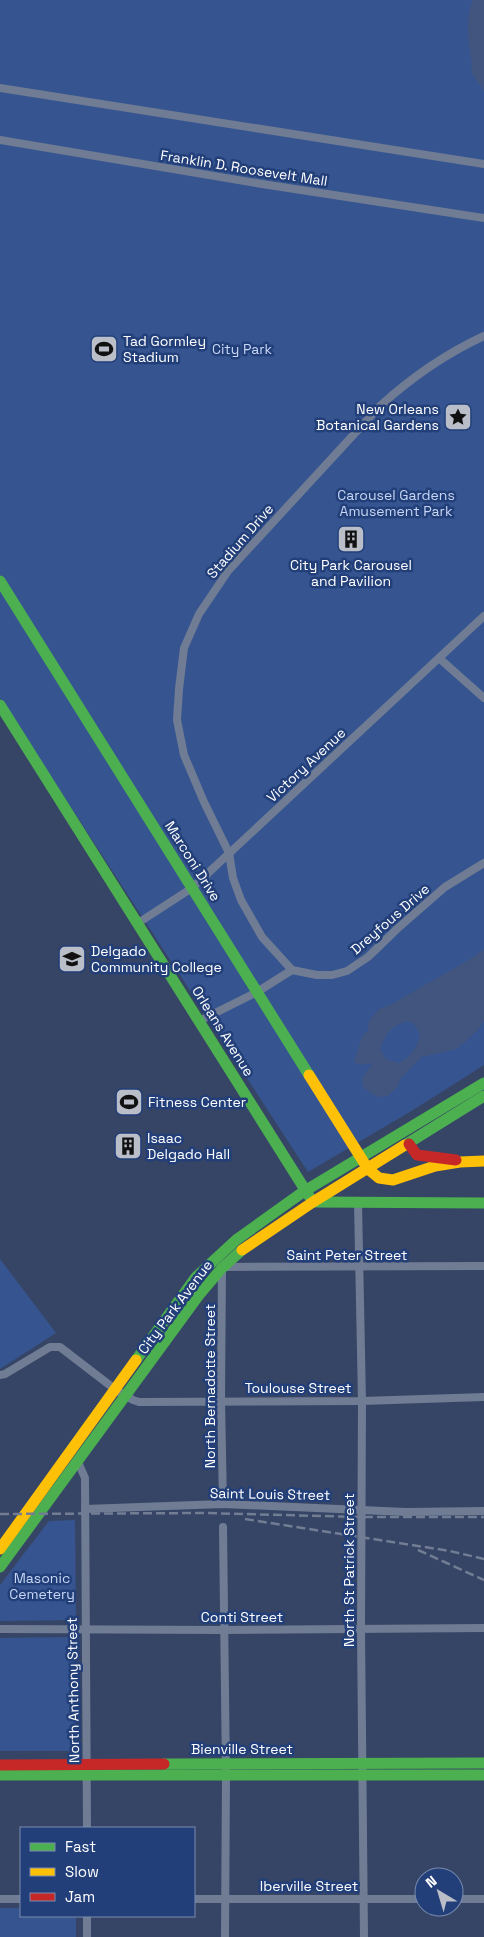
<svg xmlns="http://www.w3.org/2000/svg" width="484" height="1937" viewBox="0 0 484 1937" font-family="'Space Grotesk',sans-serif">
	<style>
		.green { fill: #365590 }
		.water { fill: #41557f; fill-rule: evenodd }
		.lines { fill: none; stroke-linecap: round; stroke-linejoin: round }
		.street { stroke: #707c94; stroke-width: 8 }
		.fast { stroke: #4caf50; stroke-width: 11 }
		.slow { stroke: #ffc107; stroke-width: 11 }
		.jam { stroke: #c62828; stroke-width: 11 }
		.rail { stroke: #727d94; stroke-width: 2.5; stroke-dasharray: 9 4; stroke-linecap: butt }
		.labels { text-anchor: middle; stroke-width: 5; stroke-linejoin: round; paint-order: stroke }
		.street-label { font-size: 14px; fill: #fff; stroke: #223f79 }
		.poi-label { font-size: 14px; fill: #fff; stroke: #223f79; text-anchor: start }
		.park-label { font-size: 14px; fill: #c7d6f4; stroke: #223f79 }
	</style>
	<rect width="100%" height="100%" fill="#364565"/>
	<g class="green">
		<polygon points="0,0 484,0 484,1065 413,1110 308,1172 0,698"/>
		<polygon points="0,1259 56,1333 0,1369"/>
		<polygon points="75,1520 76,1620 0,1621 0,1585 49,1521"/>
		<polygon points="74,1637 76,1751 0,1751 0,1638"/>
		<polygon points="0,1908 21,1908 21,1916 76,1916 76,1937 0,1937"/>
	</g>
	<g class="water">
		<path d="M473 0H484V91L471 72C473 65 471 60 470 52 468 35 466 16 473 0Z"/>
		<path d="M484 949V1021L477 1031 457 1049 421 1057 401 1078 398 1086 388 1096 377 1097 363 1087 362 1078 373 1063C366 1064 361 1066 354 1062L362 1037 368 1030 369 1021 379 1009 390 1005 472 958ZM407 1021 414 1024 420 1034C417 1047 412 1056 399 1063L386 1059 380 1049C387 1032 390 1027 407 1021Z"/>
	</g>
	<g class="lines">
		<g class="street">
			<polyline points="0,88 484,164"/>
			<polyline points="0,140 262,184 484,218"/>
			<polyline points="439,658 484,698"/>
			<polyline points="138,923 192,888 484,616"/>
			<path d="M292 970 262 937 241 900 233 878 229 853 204 802 184 755 177 720 179 689 184 648 199 614 228 571 380 406C412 377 445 354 484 336"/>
			<polyline points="199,1021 257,992 292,970 317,975 332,975 347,971 368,957 398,928 445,887 484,863"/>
			<polyline points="358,1203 362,1401 361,1630 364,1937"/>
			<polyline points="221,1267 484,1266"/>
			<polyline points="222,1268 221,1400 223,1504"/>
			<polyline points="0,1375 5,1374 50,1347 60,1347 116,1390 133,1400 139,1402 362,1401 484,1397"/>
			<polyline points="78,1462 85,1478 87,1828"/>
			<polyline points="85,1509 223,1504 406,1512 484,1511"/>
			<polyline points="223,1527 226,1775 225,1937"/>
			<polyline points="0,1629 224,1630 484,1628"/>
			<polyline points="0,1899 21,1899"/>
			<polyline points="194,1899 424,1899"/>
			<polyline points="454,1899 484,1899"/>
			<polyline points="87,1937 87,1916"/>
		</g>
		<g class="fast">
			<polyline points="0,581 309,1075"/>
			<polyline points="0,705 309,1196"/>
			<polyline points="405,1145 484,1096"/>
			<polyline points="313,1202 484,1203"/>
			<polyline points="136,1360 196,1277 236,1240 303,1192 484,1083"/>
			<polyline points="0,1567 199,1295 222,1268 242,1250"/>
			<polyline points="164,1764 484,1763"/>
			<polyline points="0,1775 484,1775"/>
		</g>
		<g class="slow">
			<polyline points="309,1075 368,1169 379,1178 393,1180 435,1166 460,1162 484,1161"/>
			<polyline points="242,1250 313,1202 405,1145"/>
			<polyline points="0,1549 136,1360"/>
		</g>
		<g class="jam">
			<polyline points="409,1144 417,1155 456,1160"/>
			<polyline points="0,1765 164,1764"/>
		</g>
		<g class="rail">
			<polyline points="0,1514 205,1513 361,1517 484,1517"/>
			<polyline points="245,1519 450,1551 484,1559"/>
			<polyline points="418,1550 484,1580"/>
		</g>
	</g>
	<defs>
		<g id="stadium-square" transform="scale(1.4375)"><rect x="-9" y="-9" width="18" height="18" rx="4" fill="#b9bec9" stroke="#223f79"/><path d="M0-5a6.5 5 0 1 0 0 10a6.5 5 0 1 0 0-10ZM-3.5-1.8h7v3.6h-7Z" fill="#111"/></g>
		<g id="sight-square" transform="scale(1.4375)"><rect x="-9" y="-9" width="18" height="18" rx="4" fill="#b9bec9" stroke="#223f79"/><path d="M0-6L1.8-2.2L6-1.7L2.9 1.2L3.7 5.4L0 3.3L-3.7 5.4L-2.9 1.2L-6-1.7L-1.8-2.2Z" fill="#111"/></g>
		<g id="building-square" transform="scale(1.4375)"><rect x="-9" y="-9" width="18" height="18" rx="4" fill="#b9bec9" stroke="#223f79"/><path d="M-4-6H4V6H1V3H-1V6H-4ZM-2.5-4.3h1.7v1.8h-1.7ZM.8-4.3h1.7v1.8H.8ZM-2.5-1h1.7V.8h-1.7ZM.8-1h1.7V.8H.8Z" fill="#111"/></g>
		<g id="university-square" transform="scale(1.4375)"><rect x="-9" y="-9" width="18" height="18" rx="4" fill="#b9bec9" stroke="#223f79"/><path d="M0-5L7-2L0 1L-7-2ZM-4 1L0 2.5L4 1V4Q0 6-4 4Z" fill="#111"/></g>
	</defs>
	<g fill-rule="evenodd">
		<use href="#stadium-square" x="104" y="349"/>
		<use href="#sight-square" x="458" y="417"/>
		<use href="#building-square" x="351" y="539"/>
		<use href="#university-square" x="72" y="959"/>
		<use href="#stadium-square" x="129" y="1102"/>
		<use href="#building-square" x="128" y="1146"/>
	</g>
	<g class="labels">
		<g class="street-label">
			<text transform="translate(244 168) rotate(9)" y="5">Franklin D. Roosevelt Mall</text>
			<text transform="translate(240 541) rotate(-49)" y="5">Stadium Drive</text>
			<text transform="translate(306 765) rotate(-43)" y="5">Victory Avenue</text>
			<text transform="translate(193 861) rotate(58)" y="5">Marconi Drive</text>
			<text transform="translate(390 919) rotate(-41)" y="5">Dreyfous Drive</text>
			<text transform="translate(223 1031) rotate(58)" y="5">Orleans Avenue</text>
			<text x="347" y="1260">Saint Peter Street</text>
			<text transform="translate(175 1307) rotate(-53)" y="5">City Park Avenue</text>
			<text transform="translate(210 1386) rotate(-90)" y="5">North Bernadotte Street</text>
			<text x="298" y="1393">Toulouse Street</text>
			<text transform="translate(270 1494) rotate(1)" y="5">Saint Louis Street</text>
			<text transform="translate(349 1570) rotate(-90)" y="5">North St Patrick Street</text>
			<text x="242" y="1622">Conti Street</text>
			<text transform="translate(73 1690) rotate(-91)" y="5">North Anthony Street</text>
			<text x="242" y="1754">Bienville Street</text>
			<text x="309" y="1891">Iberville Street</text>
		</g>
		<g class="poi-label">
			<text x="123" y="346">Tad Gormley<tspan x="123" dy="16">Stadium</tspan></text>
			<text x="439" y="414" text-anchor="end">New Orleans<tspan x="439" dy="16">Botanical Gardens</tspan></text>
			<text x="351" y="570" text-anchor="middle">City Park Carousel<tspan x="351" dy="16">and Pavilion</tspan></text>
			<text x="91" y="956">Delgado<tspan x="91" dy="16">Community College</tspan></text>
			<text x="148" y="1107">Fitness Center</text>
			<text x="147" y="1143">Isaac<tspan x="147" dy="16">Delgado Hall</tspan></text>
		</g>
		<g class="park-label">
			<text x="242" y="354">City Park</text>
			<text x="396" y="500">Carousel Gardens<tspan x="396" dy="16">Amusement Park</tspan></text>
			<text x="42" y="1583">Masonic<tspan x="42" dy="16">Cemetery</tspan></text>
		</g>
	</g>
	<rect x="20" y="1827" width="175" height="90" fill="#223f79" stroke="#7a8caf"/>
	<rect x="30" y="1843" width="25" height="8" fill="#4caf50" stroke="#7a8caf"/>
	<text x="65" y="1852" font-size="15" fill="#ffffff">Fast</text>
	<rect x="30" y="1868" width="25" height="8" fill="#ffc107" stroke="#7a8caf"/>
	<text x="65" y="1877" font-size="15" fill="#ffffff">Slow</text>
	<rect x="30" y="1893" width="25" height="8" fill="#c62828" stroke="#7a8caf"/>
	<text x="65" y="1902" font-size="15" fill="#ffffff">Jam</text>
	<g transform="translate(439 1892) rotate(322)"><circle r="24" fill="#223f79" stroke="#7a8caf"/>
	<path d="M0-4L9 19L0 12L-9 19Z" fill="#b9bec9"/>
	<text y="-8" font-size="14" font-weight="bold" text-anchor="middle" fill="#ffffff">N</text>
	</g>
</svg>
